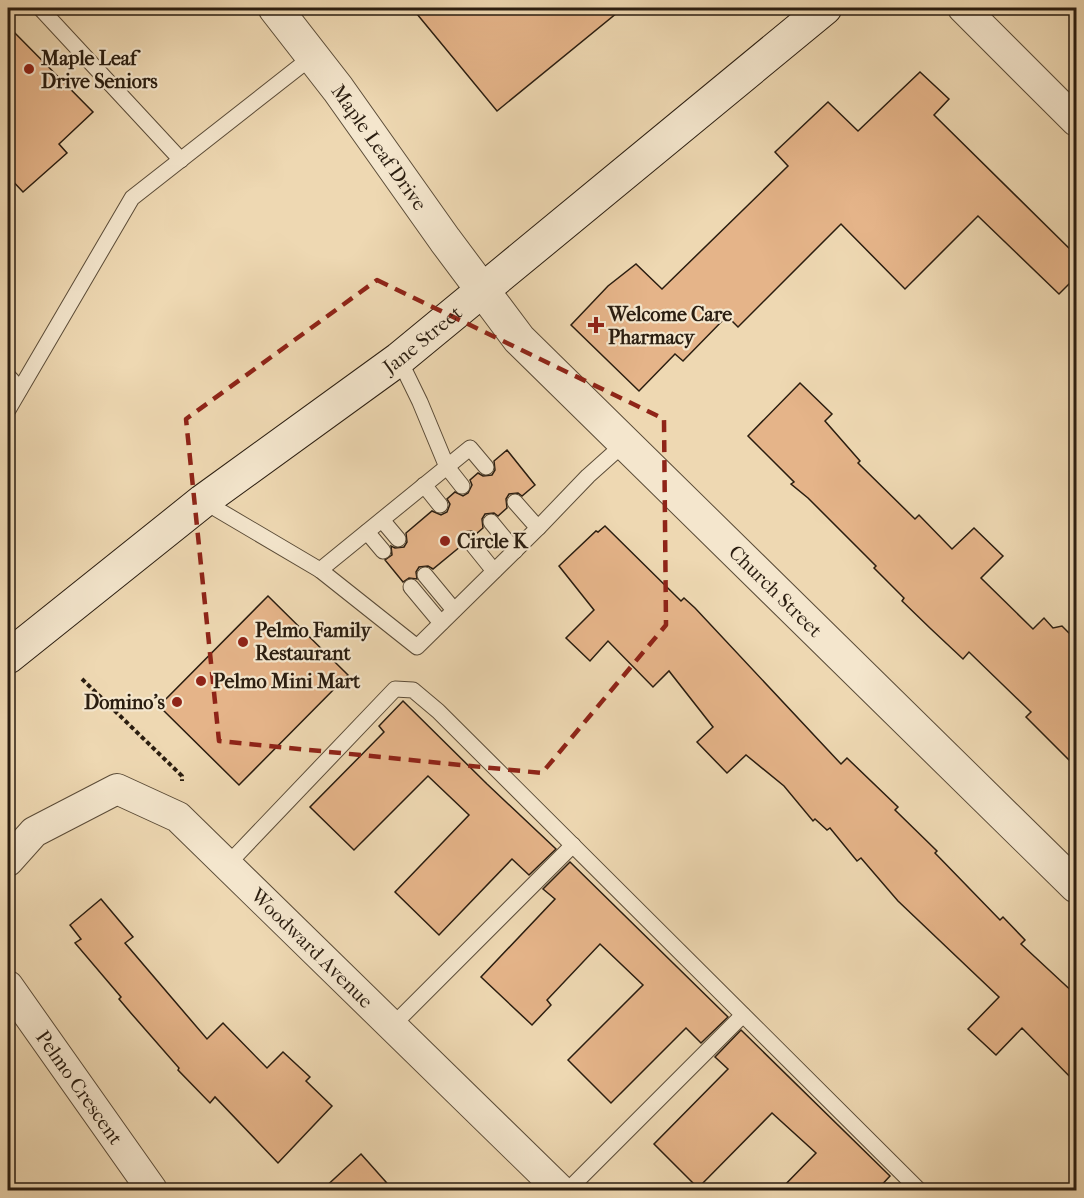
<svg xmlns="http://www.w3.org/2000/svg" width="1084" height="1198" viewBox="0 0 1084 1198" font-family="'IM FELL French Canon',serif">
	<style>
		.building { fill: #e5b489; stroke: #2a1d10; stroke-width: 1.5 }
		.lines { fill: none; stroke-linecap: round; stroke-linejoin: round }
		.service-casing { stroke: #5b4c38; stroke-width: 17 }
		.minor-casing { stroke: #5b4c38; stroke-width: 32 }
		.tertiary-casing { stroke: #5b4c38; stroke-width: 35 }
		.secondary-casing { stroke: #2a1d10; stroke-width: 35 }
		.path { stroke: #2a1d10; stroke-width: 4; stroke-dasharray: 4.5 3; stroke-linecap: butt }
		.service { stroke: #f4e6cd; stroke-width: 15 }
		.minor { stroke: #f4e6cd; stroke-width: 30 }
		.tertiary { stroke: #f4e6cd; stroke-width: 33 }
		.secondary { stroke: #f4e6cd; stroke-width: 33 }
		.marked { fill: none; stroke: #8f2418; stroke-width: 4.5; stroke-dasharray: 12 8; stroke-linejoin: round }
		.poi-dot { fill: #8f2418; stroke: #f4e6cd; stroke-width: 2 }
		.labels { text-anchor: middle; stroke-width: 4.5; stroke-linejoin: round; paint-order: stroke }
		.poi-label { font-size: 20px; font-weight: bold; fill: #2a1d10; stroke: #f4e6cd; text-anchor: start }
		.street-label { font-size: 20px; fill: #2a1d10; stroke: #f4e6cd }
	</style>
	<rect width="100%" height="100%" fill="#eed8b2"/>
	<filter id="stains"><feTurbulence type="fractalNoise" baseFrequency=".00333" numOctaves="4"/><feColorMatrix values="0 0 0 0 .2 0 0 0 0 .09 0 0 0 0 .02 0 0 0 .5 -.17"/></filter>
	<radialGradient id="worn" r=".72"><stop offset=".6" stop-color="#630" stop-opacity="0"/><stop offset="1" stop-color="#630" stop-opacity=".3"/></radialGradient>
	<g class="building">
		<polygon points="412,8 623,8 497,111"/>
		<polygon points="8,26 93,112 59,144 67,153 23,192 8,176"/>
		<polygon points="920,72 949,99 934,115 1077,256 1077,276 1059,294 978,216 905,289 841,224 738,327 727,316 683,361 675,354 639,391 571,325 608,286 636,264 662,289 788,166 775,152 828,102 858,131"/>
		<polygon points="800,383 832,414 825,421 860,461 858,463 915,519 919,515 952,549 974,528 1003,556 981,578 1033,629 1044,618 1053,628 1062,626 1077,641 1077,768 1026,717 1031,712 969,652 963,659 931,629 902,601 904,598 874,568 876,566 808,498 791,484 794,482 748,436"/>
		<polygon points="507,450 535,485 522,496 518,493 509,494 506,499 507,508 498,516 494,513 485,514 482,519 483,528 476,534 472,531 463,532 460,537 461,546 433,569 428,566 419,567 416,572 417,579 409,578 403,582 385,560 392,555 391,546 395,548 404,547 407,542 406,533 432,511 441,515 447,512 450,504 447,499 455,492 463,496 468,493 472,485 470,480 478,473 483,476 492,475 495,470 494,461"/>
		<polygon points="605,526 681,601 684,598 695,608 841,764 847,758 898,807 895,810 937,851 935,853 1000,920 1003,917 1025,940 1021,944 1077,996 1077,1084 1022,1028 996,1055 968,1029 999,997 898,901 861,858 857,861 830,828 827,830 815,819 813,821 784,786 746,755 727,773 697,742 713,727 669,671 653,687 608,641 590,661 566,638 594,610 559,566 596,531 598,532"/>
		<polygon points="268,596 348,675 239,785 159,706"/>
		<polygon points="403,701 487,784 556,849 529,875 512,859 439,935 395,892 469,815 428,776 354,850 310,807 384,732 379,726"/>
		<polygon points="570,862 728,1017 701,1043 686,1028 611,1103 568,1060 643,985 600,944 547,1000 551,1005 532,1025 481,977 555,899 543,889"/>
		<polygon points="101,899 133,937 125,943 207,1039 223,1023 267,1068 283,1052 310,1077 306,1081 332,1106 278,1163 215,1097 210,1103 178,1070 179,1068 130,1012 119,999 121,997 75,943 81,939 70,925"/>
		<polygon points="741,1030 890,1176 876,1191 779,1191 816,1153 772,1113 698,1188 654,1144 728,1069 715,1057"/>
		<polygon points="361,1154 394,1191 321,1191"/>
	</g>
	<g class="lines">
		<g class="service-casing">
			<g id="service">
				<polyline points="40,8 181,160"/>
				<polyline points="399,359 420,402 447,467 462,486"/>
				<polyline points="8,376 20,389"/>
				<polyline points="8,410 132,198 313,56"/>
				<polyline points="424,485 440,505"/>
				<polyline points="203,501 320,570 417,647 538,528 588,476 626,442"/>
				<polyline points="515,502 538,528"/>
				<polyline points="382,520 398,539"/>
				<polyline points="491,522 515,551"/>
				<polyline points="367,532 383,551"/>
				<polyline points="469,540 494,571"/>
				<polyline points="320,570 470,448 486,467"/>
				<polyline points="425,575 454,610"/>
				<polyline points="411,587 441,623"/>
				<polyline points="227,865 395,689 413,690 438,711 919,1190"/>
				<polyline points="392,1026 573,845"/>
				<polyline points="568,1190 743,1015"/>
			</g>
		</g>
		<g class="minor-casing">
			<g id="minor">
				<polyline points="963,8 1076,121"/>
				<path id="s1" d="M8 861 34 832 117 789 178 817 560 1190"/>
				<path id="s2" d="M8 986 152 1190"/>
			</g>
		</g>
		<g class="tertiary-casing">
			<g id="tertiary">
				<path id="s3" d="M275 8 338 89 445 240 519 339 1076 886"/>
			</g>
		</g>
		<g class="secondary-casing">
			<g id="secondary">
				<path id="s4" d="M8 657 203 501 399 359 825 8"/>
			</g>
		</g>
		<polyline class="path" points="82,679 182,776 182,781"/>
		<use href="#service" class="service"/>
		<use href="#minor" class="minor"/>
		<use href="#tertiary" class="tertiary"/>
		<use href="#secondary" class="secondary"/>
	</g>
	<path class="marked" d="M377 280 664 419 666 625 542 773 219 741 186 419Z"/>
	<g class="poi-dot">
		<circle cx="29" cy="69" r="6"/>
		<path d="M593 316h6v6h6v6h-6v6h-6v-6h-6v-6h6z"/>
		<circle cx="445" cy="541" r="6"/>
		<circle cx="243" cy="642" r="6"/>
		<circle cx="201" cy="681" r="6"/>
		<circle cx="177" cy="702" r="6"/>
	</g>
	<g class="labels">
		<g class="poi-label">
			<text x="41" y="65">Maple Leaf<tspan x="41" dy="23">Drive Seniors</tspan></text>
			<text x="608" y="321">Welcome Care<tspan x="608" dy="23">Pharmacy</tspan></text>
			<text x="457" y="548">Circle K</text>
			<text x="255" y="637">Pelmo Family<tspan x="255" dy="23">Restaurant</tspan></text>
			<text x="213" y="688">Pelmo Mini Mart</text>
			<text x="165" y="709" text-anchor="end">Domino's</text>
		</g>
		<g class="street-label">
			<text dy="7" stroke="none"><textPath href="#s3" startOffset="174">Maple Leaf Drive</textPath></text>
			<text dy="7" stroke="none"><textPath href="#s4" startOffset="522">Jane Street</textPath></text>
			<text dy="7" stroke="none"><textPath href="#s3" startOffset="771">Church Street</textPath></text>
			<text dy="7" stroke="none"><textPath href="#s1" startOffset="387">Woodward Avenue</textPath></text>
			<text dy="7" stroke="none"><textPath href="#s2" startOffset="124">Pelmo Crescent</textPath></text>
		</g>
	</g>
	<rect width="1084" height="1198" fill="none" stroke="#eed8b2" stroke-width="30"/>
	<rect x="9" y="9" width="1066" height="1180" fill="none" stroke="#2a1d10" stroke-width="3"/>
	<rect x="15" y="15" width="1054" height="1168" fill="none" stroke="#2a1d10" stroke-width="1.5"/>
	<rect width="100%" height="100%" filter="url(#stains)"/>
	<rect width="100%" height="100%" fill="url(#worn)"/>
</svg>
